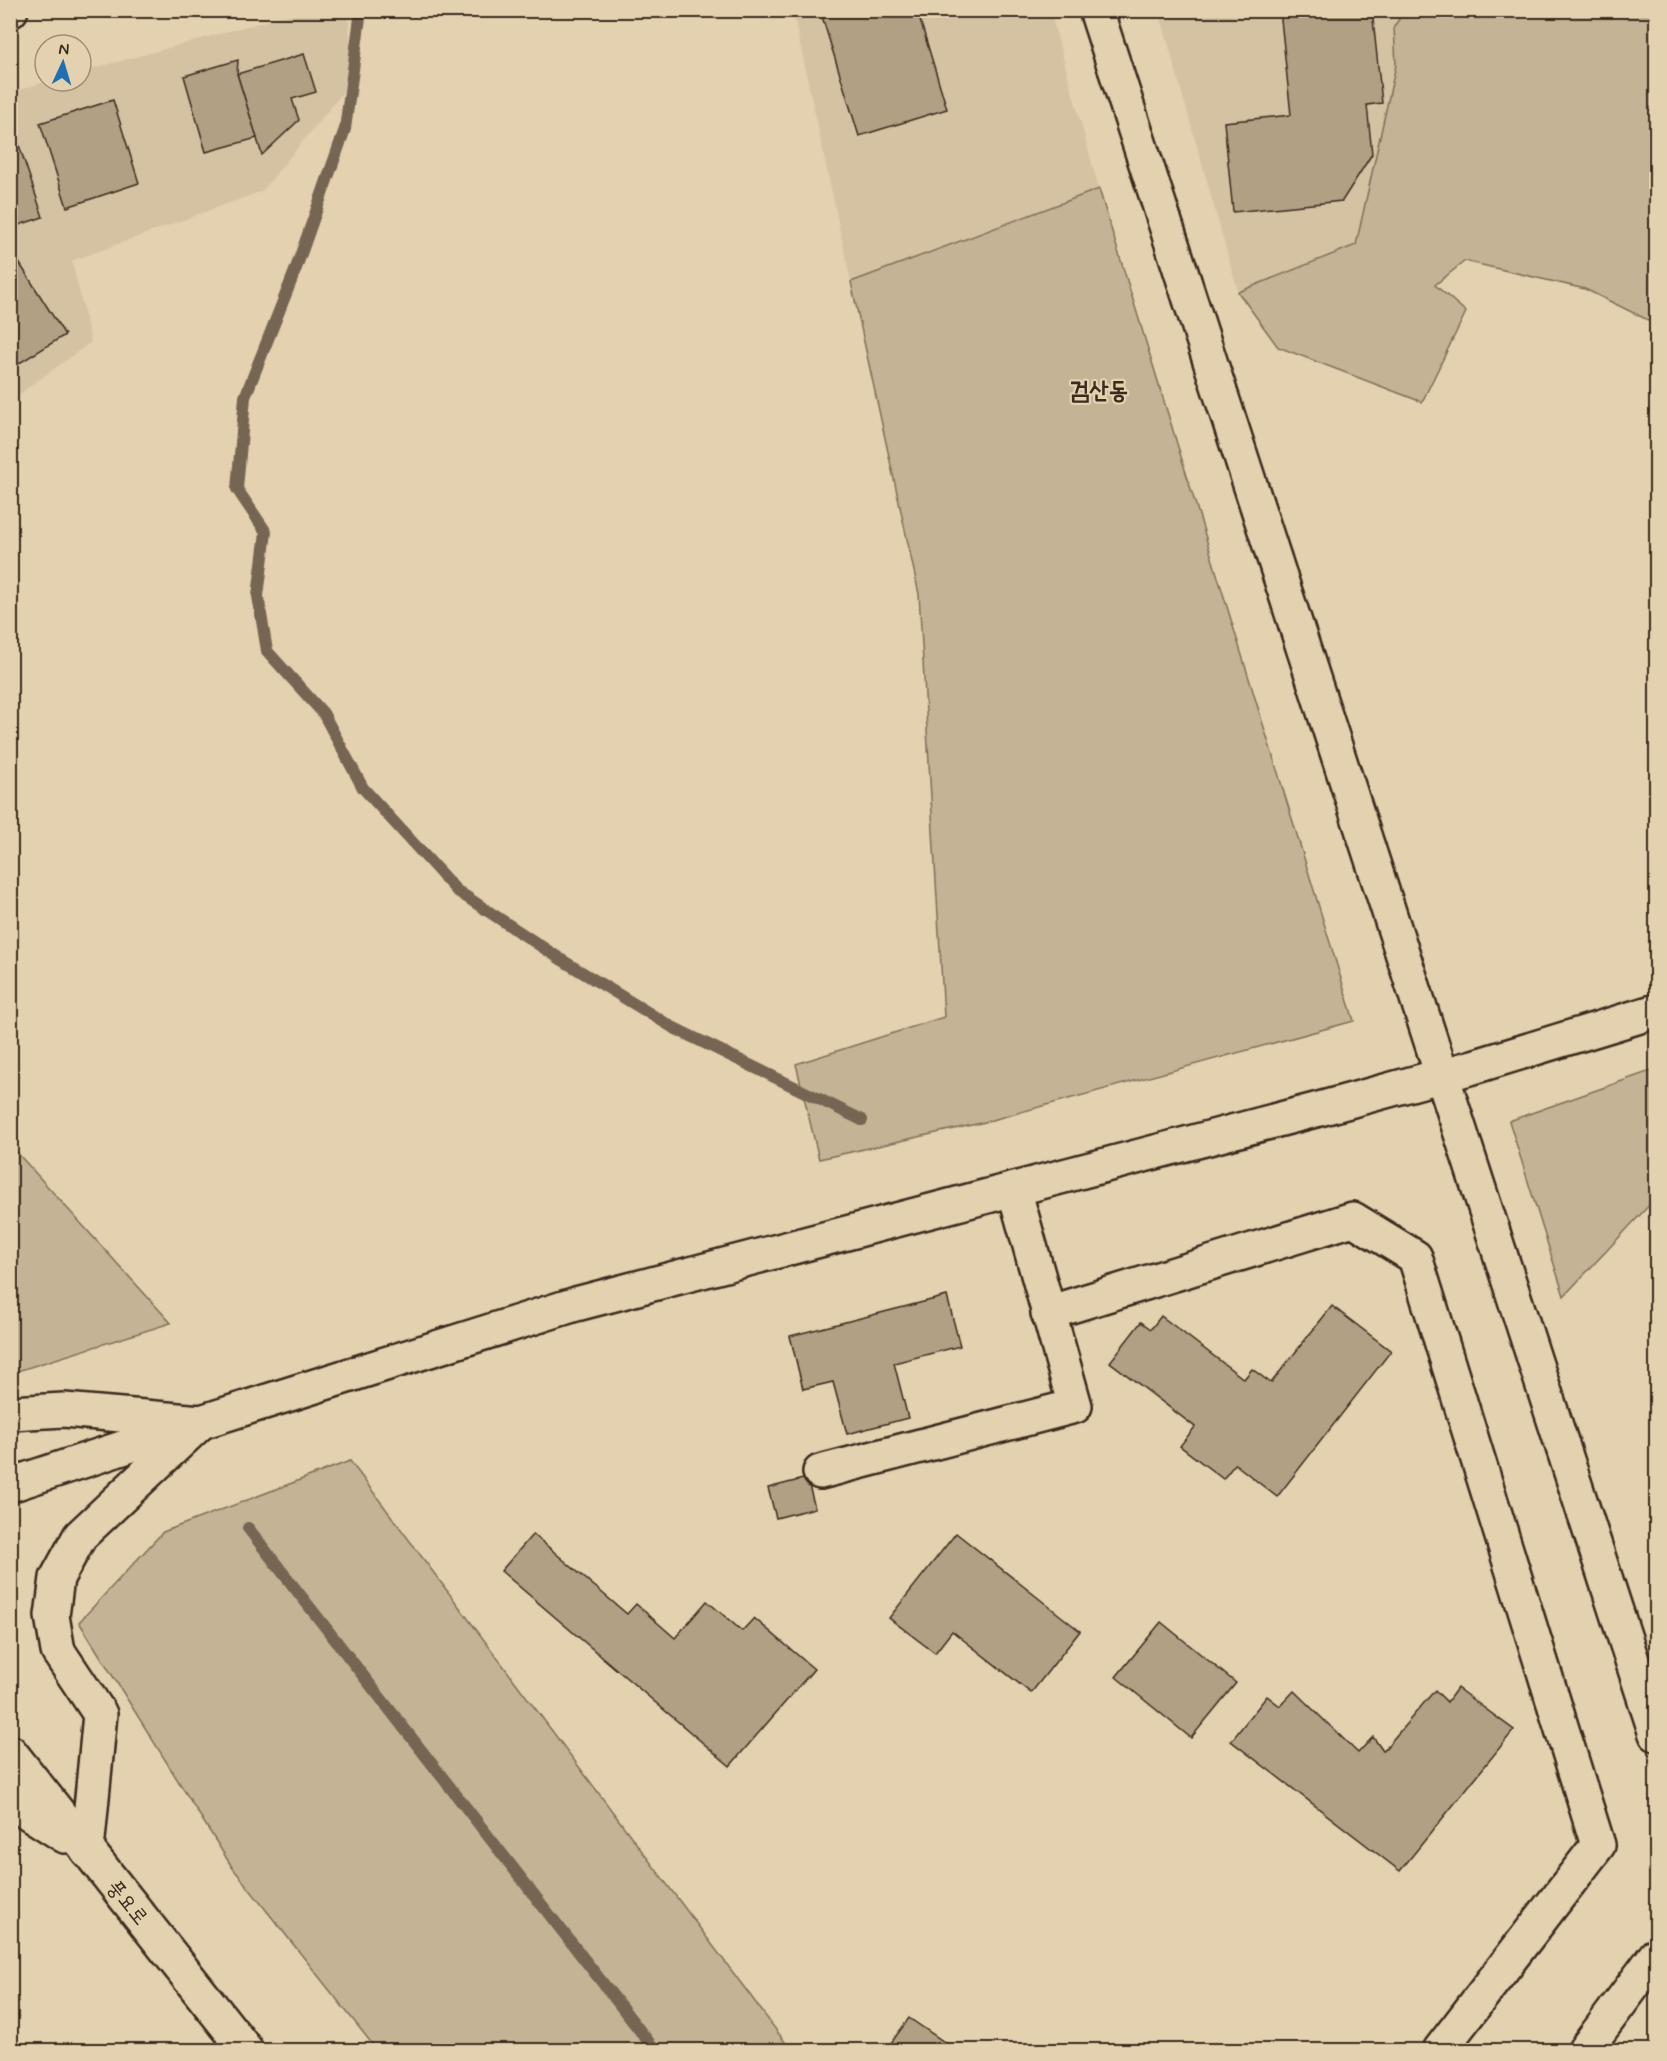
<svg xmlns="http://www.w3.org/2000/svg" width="1667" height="2061" viewBox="0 0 1667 2061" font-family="Mynerve,'Poor Story',sans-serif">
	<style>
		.built { fill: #d5c2a2 }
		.green { fill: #c5b395; stroke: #806e5a; stroke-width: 1.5 }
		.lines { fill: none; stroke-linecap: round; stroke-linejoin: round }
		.stream { stroke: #776552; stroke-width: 12 }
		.building { fill: #b2a084; stroke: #3b2a1e; stroke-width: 1.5 }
		.minor-casing { stroke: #3b2a1e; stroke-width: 38 }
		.major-casing { stroke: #3b2a1e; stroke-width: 38 }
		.minor { stroke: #e4d1af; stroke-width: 33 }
		.major { stroke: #e4d1af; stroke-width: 33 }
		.labels { text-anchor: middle; stroke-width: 4.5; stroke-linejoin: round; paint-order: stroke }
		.street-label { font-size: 21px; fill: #3b2a1e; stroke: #e4d1af }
		.quarter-label { font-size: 24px; font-weight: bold; fill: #3b2a1e; stroke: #e4d1af }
	</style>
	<rect width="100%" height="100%" fill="#e4d1af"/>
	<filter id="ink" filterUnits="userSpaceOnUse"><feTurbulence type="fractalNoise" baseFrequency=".0167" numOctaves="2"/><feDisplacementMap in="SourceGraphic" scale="12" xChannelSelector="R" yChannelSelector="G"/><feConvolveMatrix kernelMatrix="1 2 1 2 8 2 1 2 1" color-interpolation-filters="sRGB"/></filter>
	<g filter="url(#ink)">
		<g class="built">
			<polygon points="302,11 348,11 353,80 262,191 72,261 91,342 11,400 11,92 49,81 81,81 81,72"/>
			<polygon points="793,11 1050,11 1099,189 851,282"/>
			<polygon points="1159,11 1404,11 1395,27 1396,65 1356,245 1238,292"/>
		</g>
		<g class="green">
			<polygon points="1404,11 1656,11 1656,324 1585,289 1465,261 1435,285 1466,312 1422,402 1278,347 1238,292 1356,245 1396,65 1394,27"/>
			<polygon points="1099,189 1354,1021 981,1123 819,1159 796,1064 944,1017 919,594 851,282"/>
			<polygon points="1656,1069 1656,1198 1564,1296 1509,1121"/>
			<polygon points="11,1146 171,1323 11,1373"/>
			<polygon points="350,1461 791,2050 377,2050 232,1867 79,1622 163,1532"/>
		</g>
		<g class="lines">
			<g class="stream">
				<polyline points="361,10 345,129 295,271 245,397 237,489 266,532 258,596 267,651 323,713 363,788 456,890 562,960 672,1027 862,1120"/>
				<polyline points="248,1528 655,2050"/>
			</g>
		</g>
		<g class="building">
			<polygon points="820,10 917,10 947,109 859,136"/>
			<polygon points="1280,10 1372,10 1382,103 1367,105 1372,154 1342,201 1233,212 1224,122 1291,115"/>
			<polygon points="304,54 316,92 292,99 299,120 262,155 237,74"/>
			<polygon points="238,60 237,74 257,138 206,152 184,76"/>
			<polygon points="113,100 139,183 67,207 40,123"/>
			<polygon points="18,142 43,217 10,228 10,145"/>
			<polygon points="13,253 65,335 10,369 10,255"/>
			<polygon points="947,1296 960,1346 894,1363 908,1418 847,1434 833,1382 803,1389 790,1336"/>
			<polygon points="1332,1306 1391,1351 1277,1497 1235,1464 1223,1479 1180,1446 1195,1427 1110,1362 1141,1322 1151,1329 1161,1316 1244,1379 1252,1369 1271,1383"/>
			<polygon points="807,1478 815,1508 776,1518 768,1488"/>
			<polygon points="956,1533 1080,1631 1031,1693 952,1631 935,1653 889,1618"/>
			<polygon points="533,1534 627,1614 636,1604 675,1638 707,1601 742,1631 754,1618 814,1669 730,1766 501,1571"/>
			<polygon points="1161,1622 1236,1683 1191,1738 1116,1677"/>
			<polygon points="1457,1688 1514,1730 1400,1871 1231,1741 1267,1696 1280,1706 1294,1691 1358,1753 1373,1737 1383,1751 1435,1690 1447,1702"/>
			<polygon points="909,2018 956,2050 886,2050"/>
		</g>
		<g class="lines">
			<g class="minor-casing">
				<g id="minor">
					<polyline points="1096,10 1656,1734"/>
					<polyline points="1048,1313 1353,1219 1415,1257 1598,1845 1440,2050"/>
					<polyline points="820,1472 1075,1406 1014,1189"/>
					<polyline points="10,1485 201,1422 576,1304 1323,1108 1473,1067 1656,1011"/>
					<polyline points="1585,2050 1656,1955"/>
				</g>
			</g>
			<g class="major-casing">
				<g id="major">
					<polyline points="10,11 11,10"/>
					<polyline points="10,1413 64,1410 201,1422"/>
					<polyline points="10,1752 246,2050"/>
					<polyline points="10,1801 65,1836"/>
					<polyline points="87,1850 100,1714 58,1651 52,1616 57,1578 80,1536 201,1422"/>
				</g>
			</g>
			<use href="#minor" class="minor"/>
			<use href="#major" class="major"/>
		</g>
	</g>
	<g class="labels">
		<g class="street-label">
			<text transform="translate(128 1902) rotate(51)" y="7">풍요로</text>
		</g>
		<g class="quarter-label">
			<text x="1099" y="398">검산동</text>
		</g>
	</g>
	<rect width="1667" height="2061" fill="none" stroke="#e4d1af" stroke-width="36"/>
	<rect x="18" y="18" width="1631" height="2025" fill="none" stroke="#3b2a1e" stroke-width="2" filter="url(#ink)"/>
	<g transform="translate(63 63) rotate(4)"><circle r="28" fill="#e4d1af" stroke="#a08e75" stroke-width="1.5"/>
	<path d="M0-4.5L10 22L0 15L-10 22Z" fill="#1f6fb2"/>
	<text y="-9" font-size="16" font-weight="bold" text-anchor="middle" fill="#3b2a1e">N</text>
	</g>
</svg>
